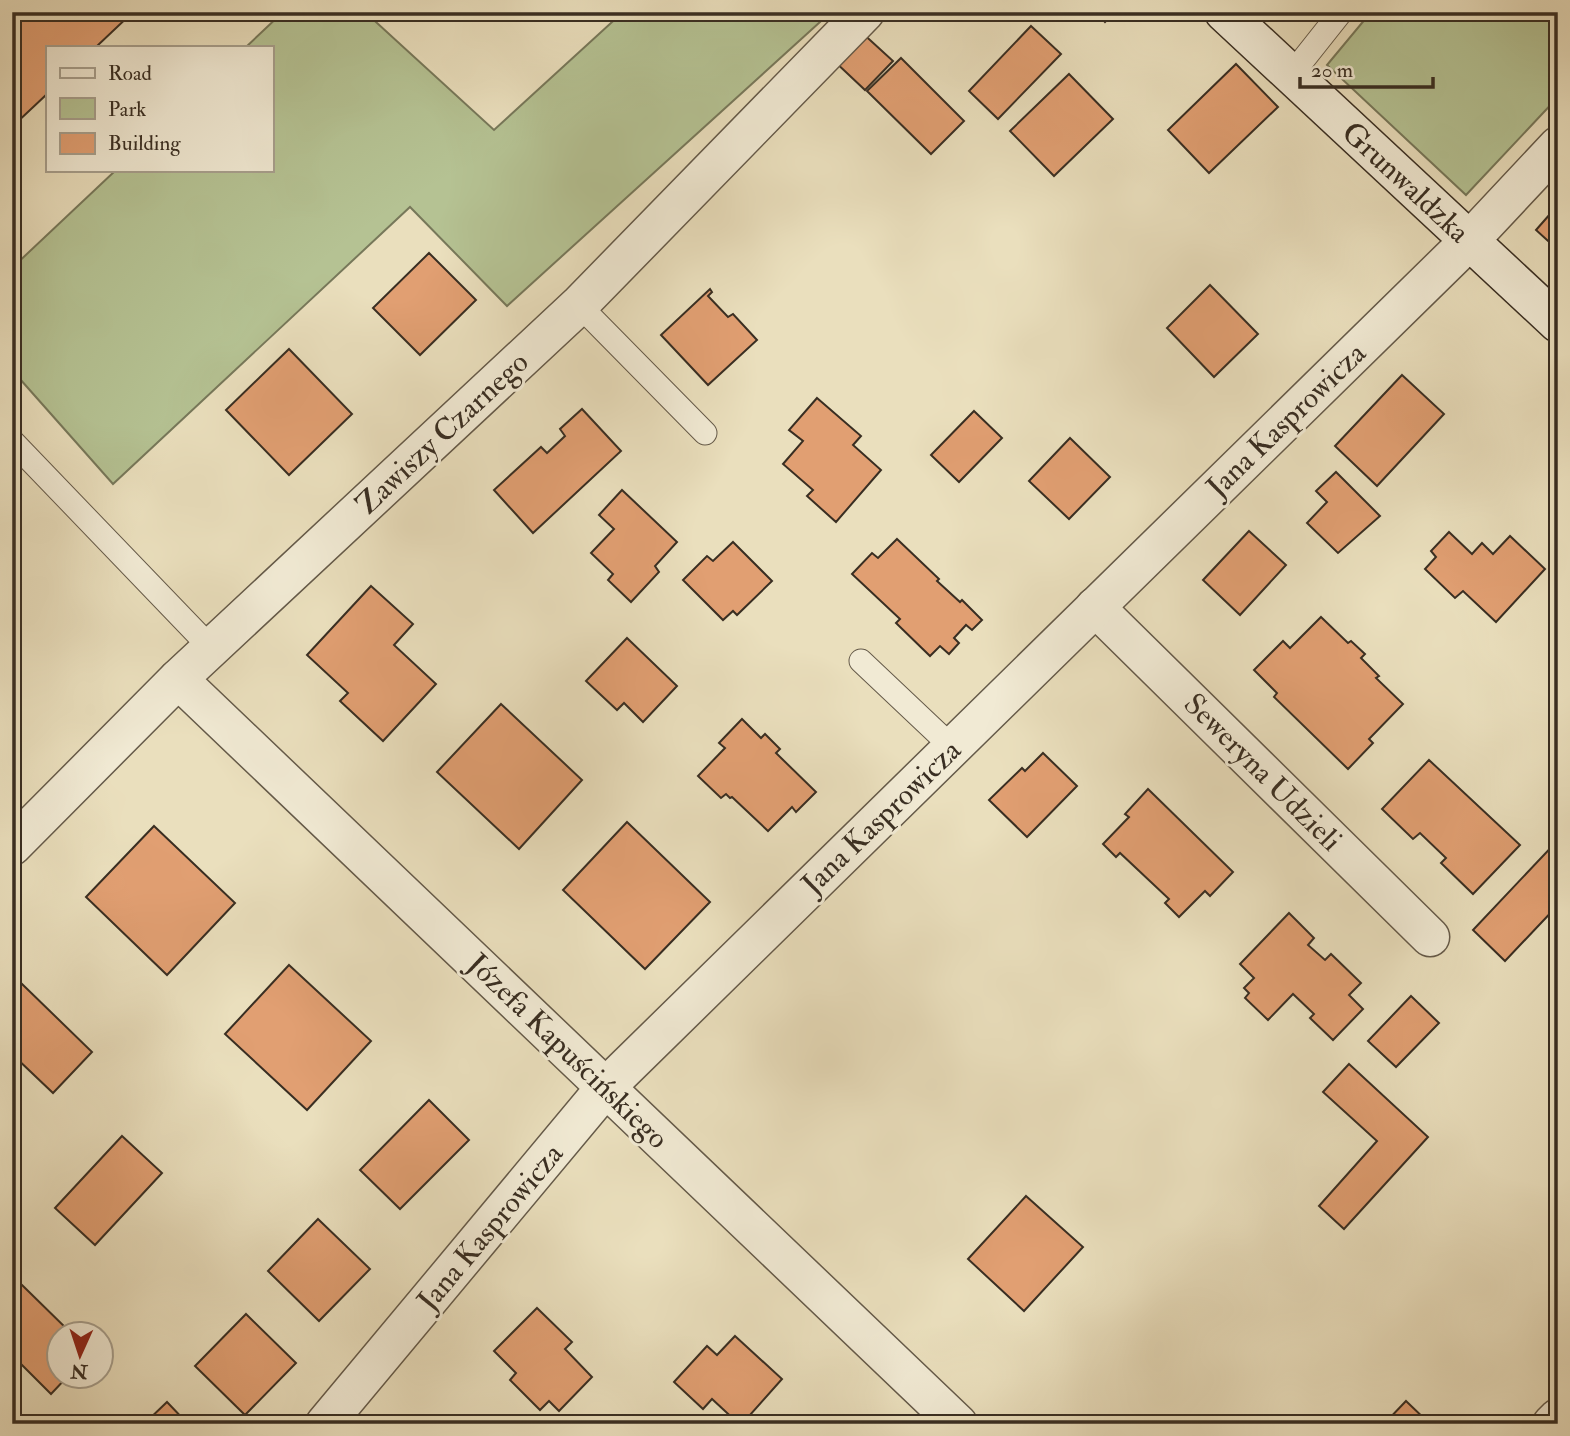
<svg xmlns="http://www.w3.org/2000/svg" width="1570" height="1436" viewBox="0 0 1570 1436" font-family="'IM FELL Double Pica',serif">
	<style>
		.green { fill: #b5c293; stroke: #77785a; stroke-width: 2 }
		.building { fill: #e19f72; stroke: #392e22; stroke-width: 2 }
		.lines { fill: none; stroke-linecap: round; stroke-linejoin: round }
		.lane-casing { stroke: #655a49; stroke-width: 25 }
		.street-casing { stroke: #655a49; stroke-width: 41 }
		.secondary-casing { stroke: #392e22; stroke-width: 41 }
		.lane { stroke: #f1ead4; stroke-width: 23 }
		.street { stroke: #f1ead4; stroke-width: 38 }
		.secondary { stroke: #f1ead4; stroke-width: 38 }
		.labels { text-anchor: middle; stroke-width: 6; stroke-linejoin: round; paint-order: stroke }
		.street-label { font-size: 30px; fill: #392e22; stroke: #f1ead4 }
	</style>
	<rect width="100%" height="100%" fill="#eadfbd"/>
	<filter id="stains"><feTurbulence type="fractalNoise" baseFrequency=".00286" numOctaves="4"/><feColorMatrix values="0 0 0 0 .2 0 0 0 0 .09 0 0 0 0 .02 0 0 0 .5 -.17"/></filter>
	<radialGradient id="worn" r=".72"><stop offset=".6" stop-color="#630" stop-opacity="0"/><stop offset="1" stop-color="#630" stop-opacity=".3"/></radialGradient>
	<g class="green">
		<polygon points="283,12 365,12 494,130 623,12 831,12 507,306 410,207 113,484 12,370 12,268 116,170 271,170 271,47 246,47"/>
		<polygon points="1371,12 1558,12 1558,97 1466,195 1327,65"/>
	</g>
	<g class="building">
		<polygon points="12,12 133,12 96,47 47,47 47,94 12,127"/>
		<polygon points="1096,12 1115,12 1105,22"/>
		<polygon points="1031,26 1061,54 998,119 969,91"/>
		<polygon points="859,30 893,61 865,90 832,59"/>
		<polygon points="901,58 964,121 931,154 867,91"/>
		<polygon points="1236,64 1278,107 1209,173 1168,130"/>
		<polygon points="1069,74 1113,119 1054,176 1010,131"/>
		<polygon points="1558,205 1558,250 1536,230"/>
		<polygon points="429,253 476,300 420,355 373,308"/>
		<polygon points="1210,285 1258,334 1214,377 1167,328"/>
		<polygon points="710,289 712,292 708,296 728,317 733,314 757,340 708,385 661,335"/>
		<polygon points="289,349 352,414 289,475 226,410"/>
		<polygon points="1402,375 1444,414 1377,486 1335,446"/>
		<polygon points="817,398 861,436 853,445 881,470 836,522 807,496 813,490 783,464 803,441 789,430"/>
		<polygon points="582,409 621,451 533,533 494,490 541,447 547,453 565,436 560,429"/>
		<polygon points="974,411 1002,438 959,482 931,455"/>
		<polygon points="1070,438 1110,477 1069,519 1029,481"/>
		<polygon points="1336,472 1380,516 1338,553 1307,523 1327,502 1316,491"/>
		<polygon points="622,490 677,542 655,566 659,572 631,602 608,580 613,574 591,553 614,529 599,515"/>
		<polygon points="1249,531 1286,565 1240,615 1203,580"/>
		<polygon points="1449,532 1472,554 1482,543 1493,554 1510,536 1545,569 1496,622 1463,591 1455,598 1425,569 1436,557 1431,551"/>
		<polygon points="897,539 939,579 937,581 960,602 962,600 982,620 972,630 966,625 954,638 959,643 949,654 940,646 930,656 896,623 900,619 852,574 872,553 878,558"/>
		<polygon points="733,542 772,581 737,615 733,611 723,620 683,580 707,556 713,561"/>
		<polygon points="371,586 413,624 394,645 436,684 383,741 340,701 348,693 307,655"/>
		<polygon points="1321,617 1348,643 1351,641 1365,654 1361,658 1379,676 1376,678 1403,704 1369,739 1373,743 1348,769 1274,697 1277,693 1254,670 1283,641 1290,648"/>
		<polygon points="627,638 677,686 643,722 624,703 617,710 586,681"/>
		<polygon points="501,704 582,780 519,849 437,772"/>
		<polygon points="742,719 761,738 765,734 780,749 776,753 816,792 796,812 792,807 768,831 732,797 730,798 726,794 721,798 698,776 725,748 719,743"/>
		<polygon points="1043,753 1077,786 1027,837 989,800 1022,768 1025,771"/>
		<polygon points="1429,760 1520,845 1473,894 1441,863 1446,858 1420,833 1413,839 1382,809"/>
		<polygon points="1148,789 1233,872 1210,896 1205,891 1179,917 1165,903 1169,899 1120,853 1116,857 1103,844 1129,817 1125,814"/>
		<polygon points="627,822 710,902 645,969 563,890"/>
		<polygon points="154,826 235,903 167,975 86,897"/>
		<polygon points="1558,840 1558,905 1505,961 1473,930"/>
		<polygon points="1289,913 1314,938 1308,945 1325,960 1331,954 1361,983 1349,995 1363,1009 1333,1040 1310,1018 1314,1014 1293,994 1268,1020 1245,998 1249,993 1244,988 1254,978 1240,964"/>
		<polygon points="289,965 371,1041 307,1110 225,1034"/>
		<polygon points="21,983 92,1052 53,1093 12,1054 12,993"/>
		<polygon points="1411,996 1439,1023 1396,1067 1368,1041"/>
		<polygon points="1349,1064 1428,1137 1344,1229 1319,1206 1377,1141 1323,1092"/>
		<polygon points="429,1100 469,1140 400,1209 360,1170"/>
		<polygon points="122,1136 162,1173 95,1245 55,1208"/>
		<polygon points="1026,1196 1083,1247 1024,1311 968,1259"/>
		<polygon points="318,1219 370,1269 319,1321 268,1271"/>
		<polygon points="22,1285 72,1334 60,1334 60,1376 68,1376 51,1394 12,1355 12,1294"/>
		<polygon points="537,1308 572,1342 565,1349 592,1377 559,1411 549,1401 540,1410 510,1380 516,1373 494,1351"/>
		<polygon points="246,1314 296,1363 245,1415 195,1366"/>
		<polygon points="735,1336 782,1379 742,1424 739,1424 712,1399 703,1409 674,1382 707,1346 717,1355"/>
		<polygon points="1406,1401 1430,1424 1384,1424"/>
		<polygon points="167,1402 188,1424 144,1424"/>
	</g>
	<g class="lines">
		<g class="lane-casing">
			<g id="lane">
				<polyline points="1291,75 1341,12"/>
				<polyline points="579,305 705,433"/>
				<polyline points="12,441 211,648"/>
				<polyline points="861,661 952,747"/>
			</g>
		</g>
		<g class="street-casing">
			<g id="street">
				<polyline points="1095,607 1430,937"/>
				<polyline points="178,679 958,1424"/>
				<polyline points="12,846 178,679 579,305 865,12"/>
				<polyline points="325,1424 606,1087 1469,241 1558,146"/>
				<polyline points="1552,1424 1558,1418"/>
			</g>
		</g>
		<g class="secondary-casing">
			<polyline id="secondary" points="1224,12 1558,323"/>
		</g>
		<use href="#lane" class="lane"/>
		<use href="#street" class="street"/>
		<use href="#secondary" class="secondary"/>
	</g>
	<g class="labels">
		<g class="street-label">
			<text transform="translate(1406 182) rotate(43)" y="10">Grunwaldzka</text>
			<text transform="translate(1286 420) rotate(-44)" y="10">Jana Kasprowicza</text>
			<text transform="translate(442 433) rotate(-43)" y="10">Zawiszy Czarnego</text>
			<text transform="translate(1263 772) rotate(45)" y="10">Seweryna Udzieli</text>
			<text transform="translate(881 817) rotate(-44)" y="10">Jana Kasprowicza</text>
			<text transform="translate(568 1051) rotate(44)" y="10">Józefa Kapuścińskiego</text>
			<text transform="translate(490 1227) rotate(-50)" y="10">Jana Kasprowicza</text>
		</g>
	</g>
	<rect width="1570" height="1436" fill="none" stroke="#eadfbd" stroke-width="42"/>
	<rect x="14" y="14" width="1542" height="1408" fill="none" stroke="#392e22" stroke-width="3.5"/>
	<rect x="21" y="21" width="1528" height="1394" fill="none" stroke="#392e22" stroke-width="2"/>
	<rect x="46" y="46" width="228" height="126" fill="#f1ead4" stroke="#a79f8d" stroke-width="2"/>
	<rect x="60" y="68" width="35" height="10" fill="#f1ead4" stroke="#a79f8d" stroke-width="2"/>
	<text x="108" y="80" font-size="21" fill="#392e22">Road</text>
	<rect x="60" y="98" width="35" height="21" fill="#b5c293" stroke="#a79f8d" stroke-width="2"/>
	<text x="108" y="116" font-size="21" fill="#392e22">Park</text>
	<rect x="60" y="133" width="35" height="21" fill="#e19f72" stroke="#a79f8d" stroke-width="2"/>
	<text x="108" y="150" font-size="21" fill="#392e22">Building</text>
	<g transform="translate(80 1355) rotate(183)"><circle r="33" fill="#f1ead4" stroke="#a79f8d" stroke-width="2"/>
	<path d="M0-5L12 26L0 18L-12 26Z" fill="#8f2418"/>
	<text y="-10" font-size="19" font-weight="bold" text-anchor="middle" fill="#392e22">N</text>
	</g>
	<path d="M1300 77v10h133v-10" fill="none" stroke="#392e22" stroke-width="3.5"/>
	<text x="1311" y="77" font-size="21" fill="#392e22" stroke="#f1ead4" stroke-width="5" paint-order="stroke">20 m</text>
	<rect width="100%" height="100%" filter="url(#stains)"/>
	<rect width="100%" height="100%" fill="url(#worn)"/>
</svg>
